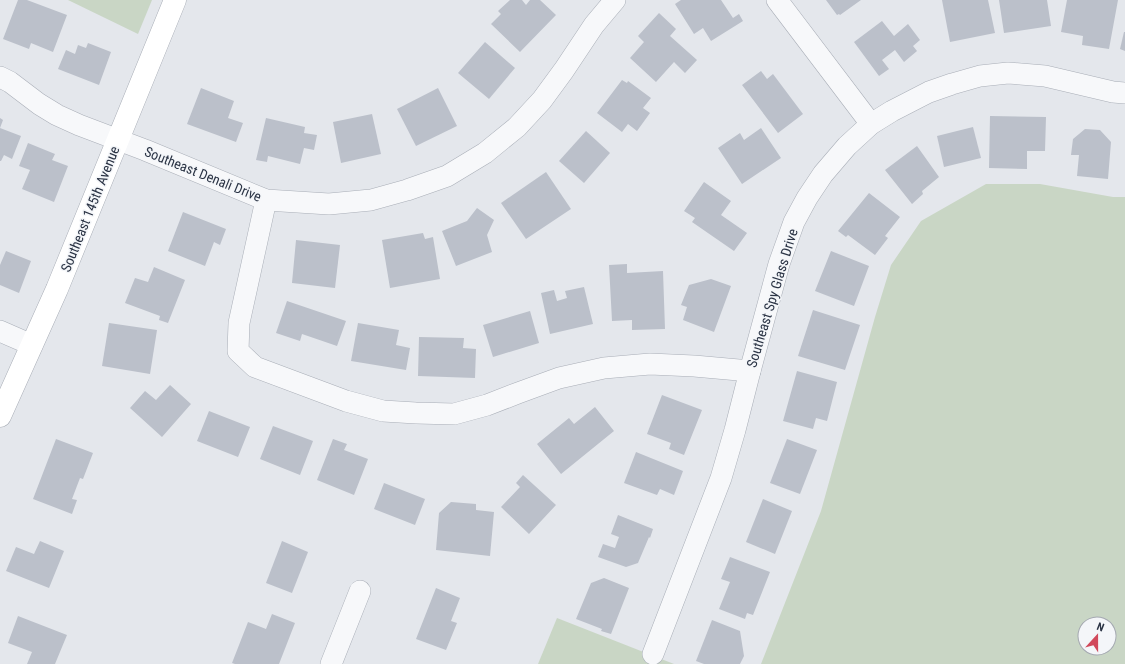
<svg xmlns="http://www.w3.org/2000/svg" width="1125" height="664" viewBox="0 0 1125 664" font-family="'Roboto Condensed',sans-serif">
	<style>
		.green { fill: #c9d6c5; fill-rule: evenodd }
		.building { fill: #bbc0ca }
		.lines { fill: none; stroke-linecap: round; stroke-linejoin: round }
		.street-casing { stroke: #a9aeb7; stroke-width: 22 }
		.secondary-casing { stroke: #a9aeb7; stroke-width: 23 }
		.street { stroke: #f7f8fa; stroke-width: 21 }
		.secondary { stroke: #fff; stroke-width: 22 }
		.labels { text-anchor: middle; stroke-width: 3; stroke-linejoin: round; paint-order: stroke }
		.street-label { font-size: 14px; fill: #2b3445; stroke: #f4f6f9 }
	</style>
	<rect width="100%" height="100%" fill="#e4e7ec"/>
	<g class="green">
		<polygon points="68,0 152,0 138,34"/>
		<path d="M986 184H1040L1113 197H1125V664H761L821 511 875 317 891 265 921 221ZM1085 624H1109V648H1085Z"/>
		<polygon points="557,618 674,664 538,664"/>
	</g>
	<g class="building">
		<polygon points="18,0 27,0 67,15 53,52 31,43 29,49 3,39"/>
		<polygon points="510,0 522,0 526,5 530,0 540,0 556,15 520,52 491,24 501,14 498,11"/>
		<polygon points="681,0 721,0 733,18 739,14 743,21 711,41 703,28 694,34 675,4"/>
		<polygon points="826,0 861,0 840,15 839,14 837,15"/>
		<polygon points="942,0 988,0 995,33 950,42"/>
		<polygon points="999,0 1047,0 1051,26 1004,33"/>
		<polygon points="1067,0 1118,0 1109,49 1082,45 1083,36 1061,32"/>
		<polygon points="659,13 676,29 670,36 697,60 685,73 674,62 656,82 630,58 644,42 638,36"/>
		<polygon points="882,21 894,36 908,24 920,40 913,46 917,51 904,62 895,50 882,60 889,69 879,76 854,42"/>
		<polygon points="1124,32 1125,32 1125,51 1120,49"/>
		<polygon points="485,42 515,68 489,99 458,73"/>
		<polygon points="88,43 111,52 99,85 58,69 66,50 75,54 78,45 86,48"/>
		<polygon points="761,71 767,79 773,74 803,114 778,133 742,85"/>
		<polygon points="622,80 627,83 628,81 651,98 643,108 650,113 637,131 628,124 622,132 597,113"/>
		<polygon points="201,88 234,101 228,118 243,123 236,142 187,124"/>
		<polygon points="438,88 457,126 416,146 397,109"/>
		<polygon points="372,114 381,154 341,163 333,122"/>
		<polygon points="990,116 1046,117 1045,151 1027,151 1027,169 989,168"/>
		<polygon points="0,118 3,120 0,128 21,136 12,159 4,155 1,161 0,161"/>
		<polygon points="266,118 305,127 304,133 317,135 314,150 304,148 300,164 268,156 267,162 256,160"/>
		<polygon points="973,127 981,158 944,167 937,136"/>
		<polygon points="761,128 781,158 742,184 718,148 740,133 744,140"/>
		<polygon points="1085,129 1100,130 1111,142 1108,179 1077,176 1079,155 1071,155 1073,139"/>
		<polygon points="586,131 610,153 584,183 559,161"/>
		<polygon points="28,143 55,154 52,160 68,166 54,202 22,189 30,170 19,166"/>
		<polygon points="917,146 939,177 922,191 923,194 912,204 885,170"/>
		<polygon points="546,172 571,209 526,239 501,203"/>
		<polygon points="704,182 731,201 721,215 747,233 734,251 692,222 695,218 684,211"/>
		<polygon points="869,193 900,217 885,236 888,238 875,255 848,235 846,237 838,231"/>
		<polygon points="477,208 494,220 487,235 492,252 456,266 442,231 467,221"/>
		<polygon points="183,212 226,229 220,245 214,242 205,266 168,251"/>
		<polygon points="423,233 425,239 433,237 440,279 390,288 382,240"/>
		<polygon points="296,240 340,245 335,288 292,283"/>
		<polygon points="6,251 31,261 19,293 0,285 0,265"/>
		<polygon points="831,251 869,266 854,306 815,291"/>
		<polygon points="627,264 627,273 663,271 665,329 632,330 632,320 612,321 609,265"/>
		<polygon points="154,267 185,280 168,323 159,320 160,316 125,303 135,278 148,282"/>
		<polygon points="711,279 731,286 714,332 683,320 687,307 681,305 689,285"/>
		<polygon points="584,287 593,324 550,334 541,293 554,290 557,301 567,298 565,291"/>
		<polygon points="287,301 346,321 337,346 302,334 300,341 276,333"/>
		<polygon points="813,310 860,325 845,370 798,356"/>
		<polygon points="530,311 539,343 493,357 483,325"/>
		<polygon points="109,323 157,330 150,374 102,366"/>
		<polygon points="358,323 399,330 396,345 410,348 406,370 351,361"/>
		<polygon points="419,337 464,338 463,348 476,349 475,378 418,376"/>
		<polygon points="797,371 837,382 827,421 816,418 813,429 783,421"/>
		<polygon points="170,385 191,404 162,437 130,408 145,391 156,400"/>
		<polygon points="662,395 702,410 684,455 669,449 671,443 647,434"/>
		<polygon points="595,407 614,431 561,474 537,444 569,418 574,424"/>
		<polygon points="209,411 250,427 238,457 197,441"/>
		<polygon points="273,426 313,441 300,475 260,459"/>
		<polygon points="56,439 93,453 83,479 80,478 72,499 77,500 72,514 33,499"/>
		<polygon points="333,439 347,444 344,450 368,459 354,495 317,480"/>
		<polygon points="787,439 817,450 800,494 770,483"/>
		<polygon points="636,452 683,471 674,495 660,489 657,495 624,483"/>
		<polygon points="523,475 556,505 529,534 501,507 520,487 516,483"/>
		<polygon points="384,483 425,499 415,525 374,509"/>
		<polygon points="763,499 792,511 775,554 746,542"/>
		<polygon points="451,502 476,504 476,510 494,512 490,556 436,550 439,513"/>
		<polygon points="618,515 653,529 650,538 649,537 638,563 626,567 598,557 603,544 615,548 619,537 611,534"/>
		<polygon points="40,541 64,551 49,588 6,571 16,547 34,554"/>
		<polygon points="282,541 308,552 292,593 266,583"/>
		<polygon points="730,557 770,572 753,615 747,613 745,619 719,609 730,582 721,579"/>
		<polygon points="604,578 629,588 611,634 601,631 602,629 576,619 591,583"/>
		<polygon points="436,588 460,598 451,621 457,623 446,650 416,639"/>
		<polygon points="272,614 295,623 279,664 235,664 232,663 248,622 266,629"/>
		<polygon points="18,616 67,635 55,664 27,664 32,652 8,643"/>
		<polygon points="712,620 740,631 744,656 740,664 704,664 696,661"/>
	</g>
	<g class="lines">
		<g class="street-casing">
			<g id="street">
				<polyline points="777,0 871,124"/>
				<polyline points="0,77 10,82 39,104 57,115 79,125 145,150 266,200 329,204 371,200 407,190 447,176 485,153 517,127 542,100 564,70 594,25 615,0"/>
				<polyline points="266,200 239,323 238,351 255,367 346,401 383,411 416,413 454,414 487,405 518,393 559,378 604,368 650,364 694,366 750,371"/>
				<polyline points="0,331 32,345"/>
				<polyline points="653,654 721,478 735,430 750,371 779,264 794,222 807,198 823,174 847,146 871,124 892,111 929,92 952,84 980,76 1008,73 1045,76 1113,92 1125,93"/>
				<polyline points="331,664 360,591"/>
			</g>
		</g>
		<g class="secondary-casing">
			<polyline id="secondary" points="0,416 57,289 175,0"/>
		</g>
		<use href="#street" class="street"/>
		<use href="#secondary" class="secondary"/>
	</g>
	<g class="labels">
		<g class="street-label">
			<text transform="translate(203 174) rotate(22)" y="5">Southeast Denali Drive</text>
			<text transform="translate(90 209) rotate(-68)" y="5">Southeast 145th Avenue</text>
			<text transform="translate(772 298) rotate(-73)" y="5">Southeast Spy Glass Drive</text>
		</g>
	</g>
	<g transform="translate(1097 636) rotate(21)"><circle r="19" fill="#f4f6f9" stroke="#a4a8b1"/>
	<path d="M0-3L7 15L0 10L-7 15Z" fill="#d1495b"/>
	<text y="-6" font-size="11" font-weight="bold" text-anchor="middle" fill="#2b3445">N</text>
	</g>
</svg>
